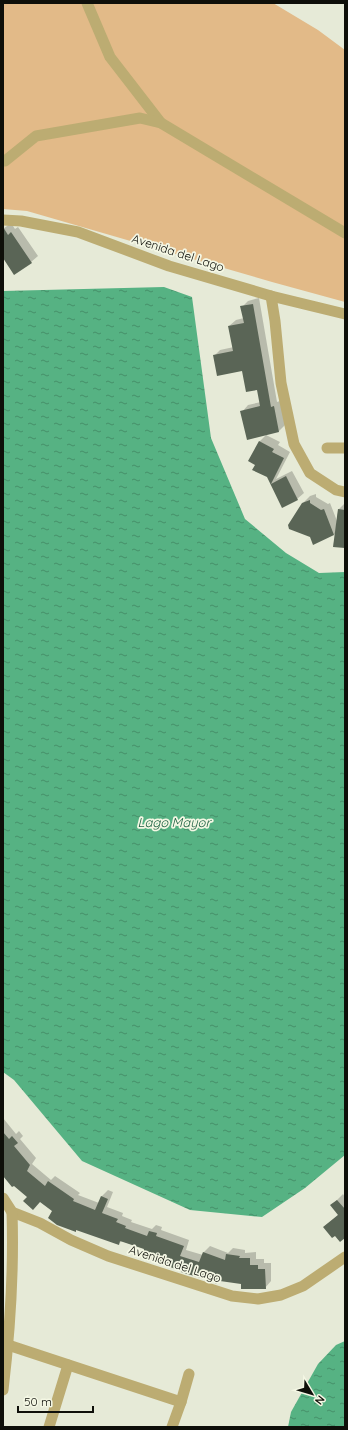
<svg xmlns="http://www.w3.org/2000/svg" width="348" height="1430" viewBox="0 0 348 1430" font-family="Quicksand,sans-serif">
	<style>
		.grass { fill: #e2ba88 }
		.water { fill: url(#water-ripples) }
		.shadow { fill: #0003 }
		.building { fill: #5a6556 }
		.lines { fill: none; stroke-linecap: round; stroke-linejoin: round }
		.minor { stroke: #bcac72; stroke-width: 11 }
		.labels { text-anchor: middle; stroke-width: 3.5; stroke-linejoin: round; paint-order: stroke }
		.street-label { font-size: 12px; fill: #0e0f09; stroke: #f4f7e4 }
		.water-label { font-size: 13px; font-style: italic; fill: #1f6343; stroke: #f4f7e4 }
	</style>
	<defs>
		<pattern id="water-ripples" width="26" height="14" patternUnits="userSpaceOnUse"><rect width="26" height="14" fill="#56b283"/><path d="M2 4q2-2 4 0t4 0M15 11q2-2 4 0t4 0" fill="none" stroke="#468f69"/></pattern>
	</defs>
	<rect width="100%" height="100%" fill="#e6ead7"/>
	<polygon class="grass" points="3,3 273,3 318,30 345,50 345,302 272,282 27,211 3,209"/>
	<g class="water">
		<polygon points="164,287 192,297 211,438 245,519 286,553 319,573 345,572 345,1155 305,1188 262,1217 190,1210 82,1161 14,1080 3,1072 3,291"/>
		<polygon points="345,1341 345,1427 288,1427 291,1412 318,1364 336,1345"/>
	</g>
	<g class="shadow">
		<polygon points="11,223 15,229 18,227 38,256 31,262 15,273 3,256 3,229"/>
		<polygon points="259,298 277,402 280,401 285,425 279,431 248,439 242,412 248,405 261,402 258,389 243,370 214,356 220,350 234,347 229,326 236,320 244,318 242,307 248,301"/>
		<polygon points="266,435 280,442 278,445 290,452 276,479 292,471 304,493 297,499 283,506 267,476 257,464 259,442"/>
		<polygon points="316,494 316,497 328,504 330,503 337,521 338,510 345,503 345,547 336,532 334,535 303,503 310,496"/>
		<polygon points="3,1118 16,1134 19,1131 23,1136 20,1139 36,1158 32,1164 51,1180 55,1176 80,1193 78,1195 99,1203 102,1196 108,1190 113,1192 107,1207 123,1213 122,1216 132,1220 131,1222 152,1229 156,1225 162,1227 161,1230 189,1240 186,1250 203,1255 204,1252 210,1246 228,1253 233,1248 245,1250 245,1253 256,1252 256,1259 264,1259 264,1263 271,1263 271,1281 265,1288 242,1283 209,1273 203,1278 145,1249 122,1241 118,1244 77,1229 75,1231 54,1211 40,1201 28,1197 3,1175"/>
		<polygon points="343,1194 345,1197 345,1237 335,1234 324,1227 339,1214 332,1205"/>
	</g>
	<g class="building">
		<polygon points="3,227 8,235 11,232 32,263 14,275 3,258"/>
		<polygon points="253,304 271,407 274,406 279,432 247,440 240,411 260,406 257,390 246,392 242,371 217,376 213,355 233,351 228,326 244,323 240,306"/>
		<polygon points="259,441 274,449 272,452 284,458 271,484 286,476 298,500 282,508 267,477 252,470 255,465 248,461"/>
		<polygon points="310,500 310,503 321,510 324,509 334,535 313,545 310,537 289,529 288,525 302,503"/>
		<polygon points="338,509 345,510 345,548 333,547"/>
		<polygon points="3,1132 9,1139 12,1136 18,1143 14,1146 30,1165 27,1171 45,1186 48,1181 74,1199 73,1201 95,1210 101,1196 108,1199 102,1213 118,1219 116,1222 126,1226 125,1228 147,1236 149,1231 157,1233 156,1236 184,1246 180,1256 199,1262 203,1252 225,1260 226,1254 240,1256 239,1258 250,1258 250,1265 258,1265 258,1269 265,1269 266,1289 241,1289 241,1284 220,1281 216,1284 206,1272 204,1279 181,1272 181,1271 141,1256 144,1249 120,1241 119,1245 76,1230 76,1232 57,1225 48,1218 52,1211 40,1202 33,1210 23,1201 27,1197 14,1186 12,1187 3,1176"/>
		<polygon points="337,1200 345,1209 345,1238 340,1242 335,1236 332,1238 323,1227 338,1215 330,1205"/>
	</g>
	<g class="lines">
		<g class="minor">
			<polyline points="87,3 110,57 161,123"/>
			<polyline points="3,160 5,161 36,136 140,118 161,123 345,233"/>
			<polyline points="3,220 21,221 78,232 169,266 271,296 345,314"/>
			<polyline points="271,296 275,321 281,383 294,444 310,473 336,490 345,492"/>
			<polyline points="327,448 345,448"/>
			<polyline points="3,1198 12,1212 40,1223 71,1240 108,1256 232,1296 258,1299 281,1295 303,1286 345,1257"/>
			<polyline points="8,1345 181,1402"/>
			<path d="M3 1390C10 1331 14 1272 12 1212"/>
			<polyline points="49,1427 68,1365"/>
			<polyline points="172,1427 181,1402 189,1374"/>
		</g>
	</g>
	<g class="labels">
		<g class="street-label">
			<text transform="translate(178 253) rotate(18)" y="4">Avenida del Lago</text>
			<text transform="translate(175 1264) rotate(18)" y="4">Avenida del Lago</text>
		</g>
		<g class="water-label">
			<text x="174" y="827">Lago Mayor</text>
		</g>
	</g>
	<rect width="348" height="1430" fill="none" stroke="#0e0f09" stroke-width="8"/>
	<g transform="translate(312 1394) rotate(128)" stroke="#f4f7e4" stroke-width="3" paint-order="stroke">
	<path d="M0-3L7 15L0 10L-7 15Z" fill="#0e0f09"/>
	<text y="-6" font-size="11" font-weight="bold" text-anchor="middle" fill="#0e0f09">N</text>
	</g>
	<path d="M18 1406v6h75v-6" fill="none" stroke="#0e0f09" stroke-width="2"/>
	<text x="24" y="1406" font-size="12" fill="#0e0f09" stroke="#f4f7e4" stroke-width="3" paint-order="stroke">50 m</text>
</svg>
